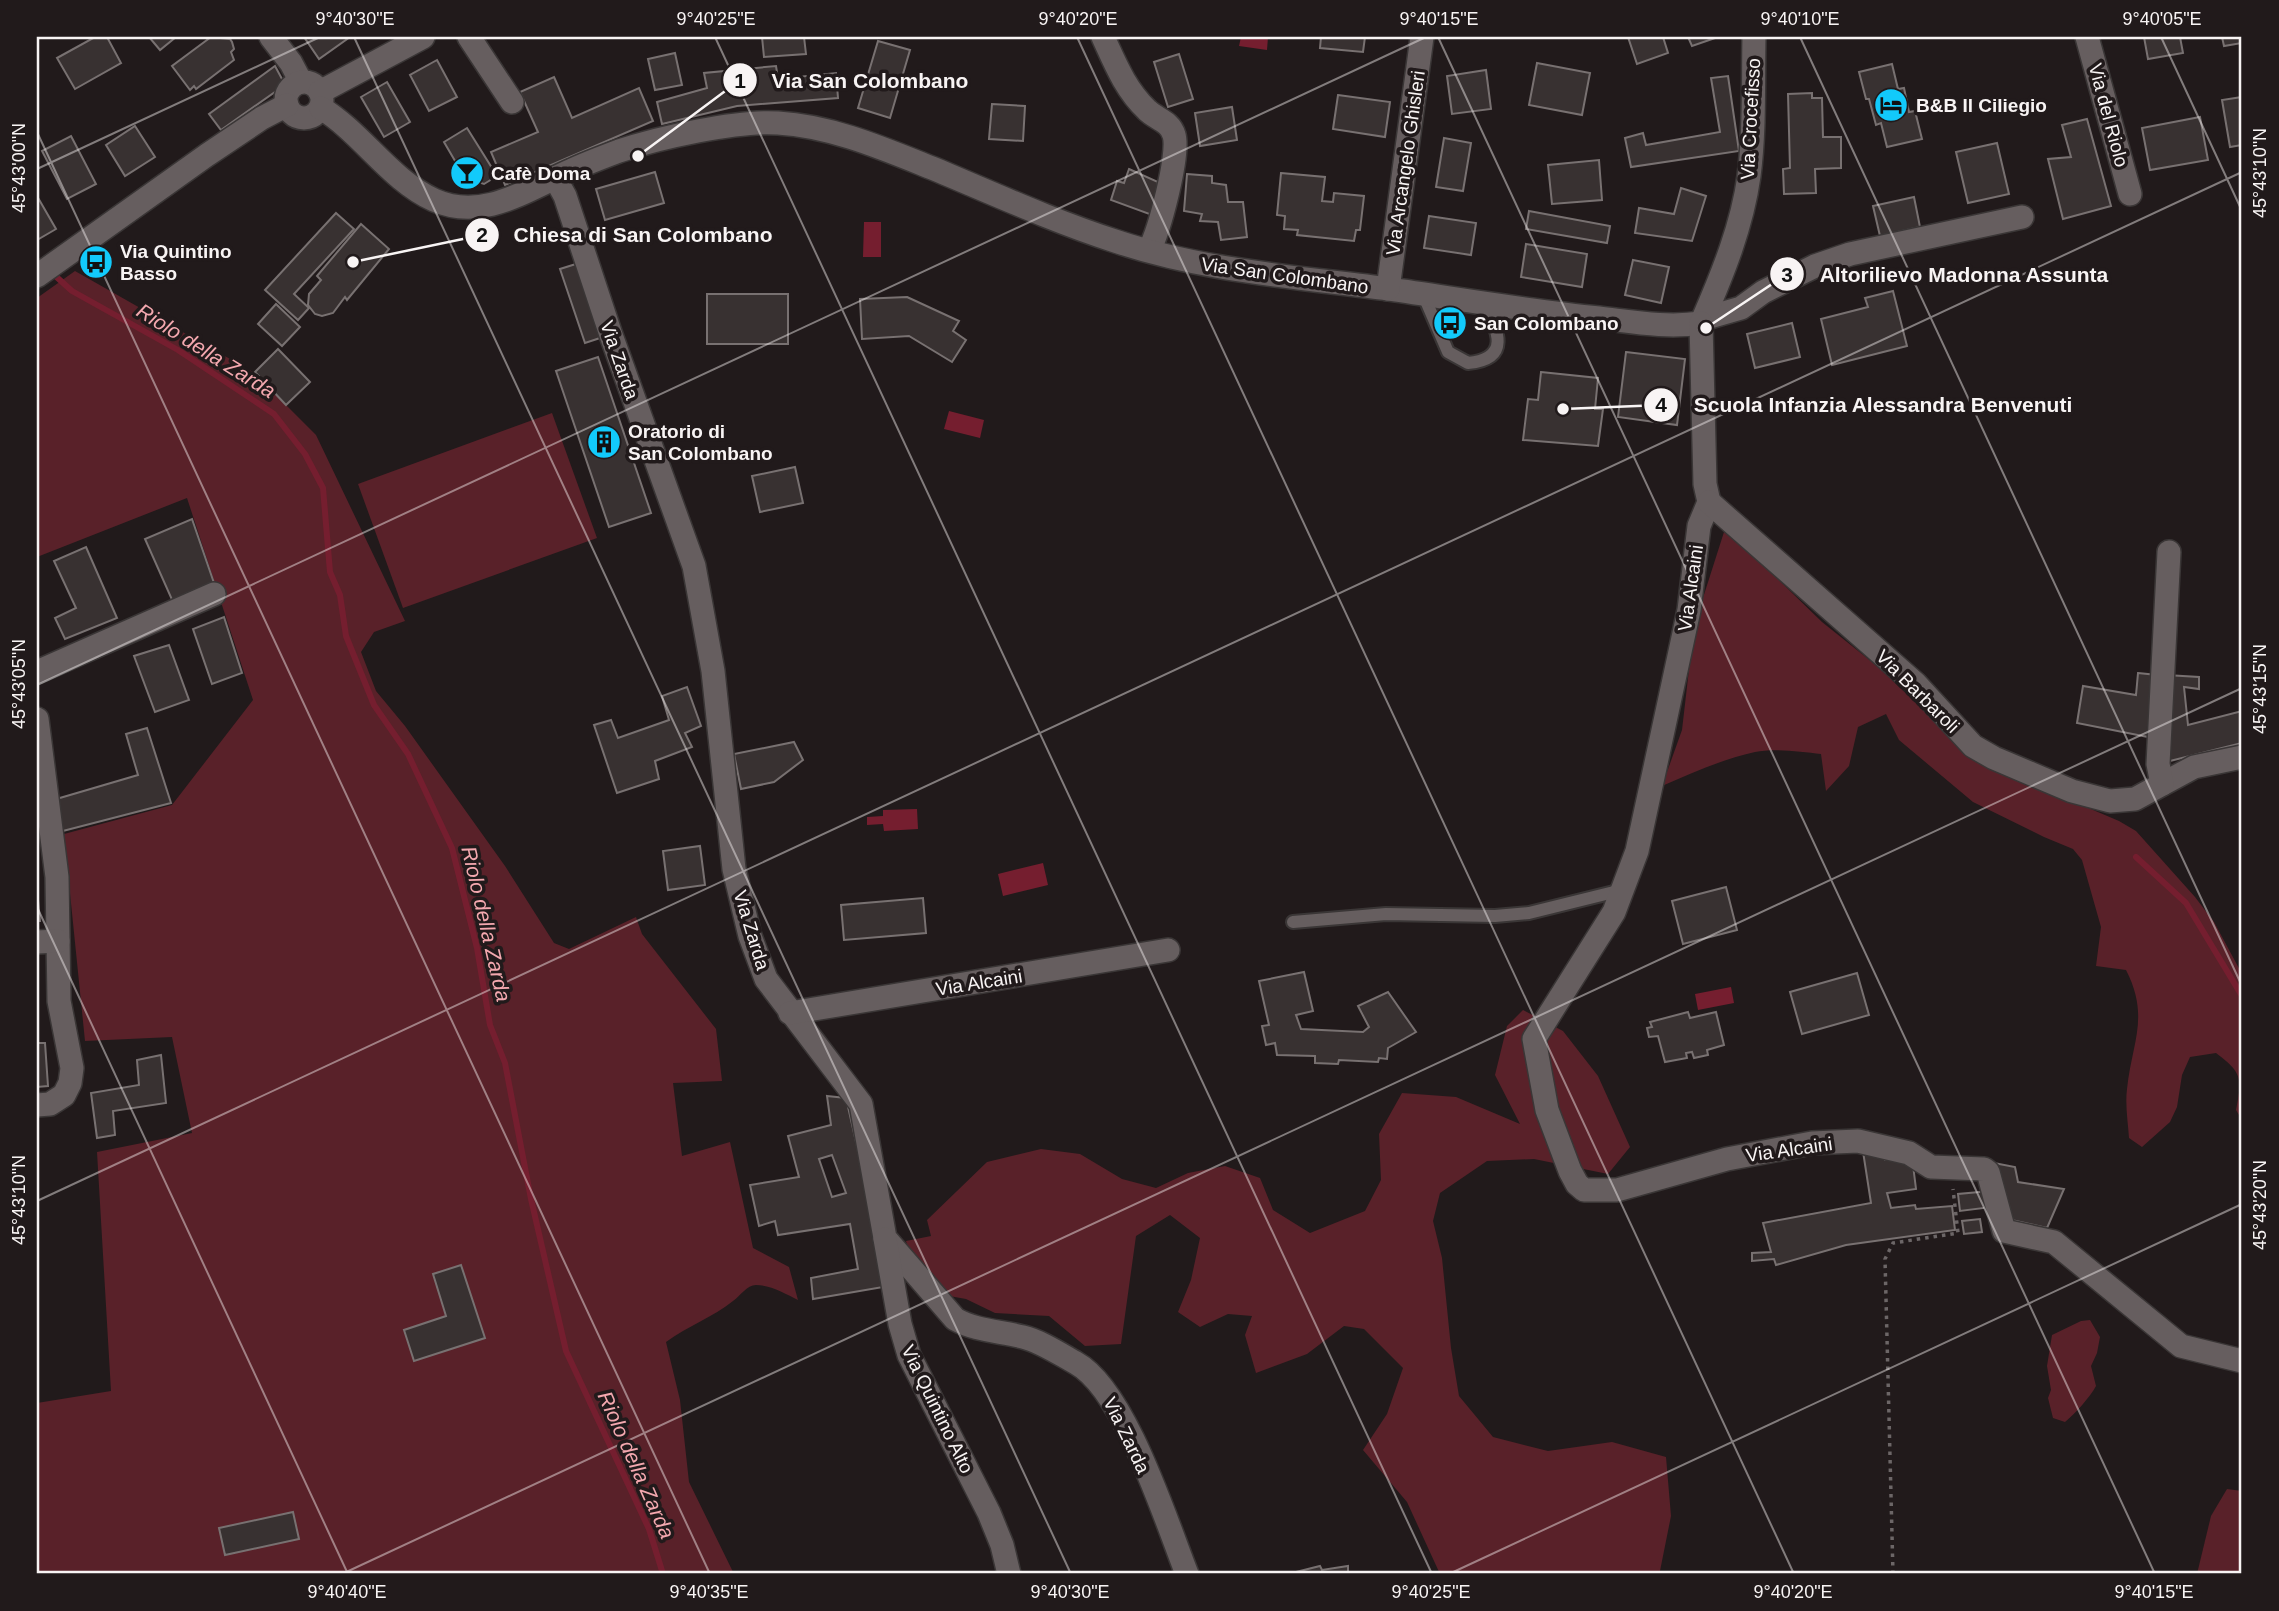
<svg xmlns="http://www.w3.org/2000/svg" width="2279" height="1611" viewBox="0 0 2279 1611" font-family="Arial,sans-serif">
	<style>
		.green { fill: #592129 }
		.water { fill: #751e2f }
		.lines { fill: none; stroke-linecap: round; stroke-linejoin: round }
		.stream { stroke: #751e2f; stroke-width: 6 }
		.building { fill: #383131; stroke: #787171; stroke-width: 2; fill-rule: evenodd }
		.lane-casing { stroke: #3a3636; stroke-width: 16 }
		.street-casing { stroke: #3a3636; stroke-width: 26 }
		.path { stroke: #6c6667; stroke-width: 3.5; stroke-dasharray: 3.5 5; stroke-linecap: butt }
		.lane { stroke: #665e5f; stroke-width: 12 }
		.street { stroke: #665e5f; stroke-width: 23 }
		.ticks { fill: none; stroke: #f8f4f4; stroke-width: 2; stroke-opacity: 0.45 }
		.labels { text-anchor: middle; stroke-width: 7; stroke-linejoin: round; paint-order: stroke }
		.poi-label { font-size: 19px; font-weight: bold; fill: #f8f4f4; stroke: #211a1b; text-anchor: start }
		.street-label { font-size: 19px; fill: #f8f4f4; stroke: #211a1b }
		.water-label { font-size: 21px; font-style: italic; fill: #f4a8af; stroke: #211a1b }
		.leader { fill: none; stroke: #f8f4f4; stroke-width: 2.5 }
		.callout-dot { fill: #f8f4f4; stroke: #211a1b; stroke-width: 2.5 }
		.mark-label { font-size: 21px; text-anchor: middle; font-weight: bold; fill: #111 }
		.callout-label { font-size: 21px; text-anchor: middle; font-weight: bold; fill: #f8f4f4; stroke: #211a1b; stroke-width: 7; stroke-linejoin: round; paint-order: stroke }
		.neatline { fill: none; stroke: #f8f4f4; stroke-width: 2.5 }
		.ticks-label { font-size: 18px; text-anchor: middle; fill: #f8f4f4 }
	</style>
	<rect width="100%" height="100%" fill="#211a1b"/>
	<g class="green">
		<path d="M75 271 253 372 316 435 405 621 374 632 361 652 376 691 405 726 505 866 554 943 569 949 636 917 642 934 716 1029 722 1081 673 1083 682 1156 730 1142 753 1248 789 1267 798 1300C786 1294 770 1285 756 1285 747 1285 740 1296 733 1301 713 1317 688 1326 666 1342L680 1400 689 1482 734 1574H37V1403L111 1391 97 1152 192 1133 172 1037 85 1041 64 834 172 805 253 700 187 498 37 557V298Z"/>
		<polygon points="552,413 597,538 403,608 358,484"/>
		<path d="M1724 532 1746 548 1822 622 1877 666 1976 760 2119 821 2136 831 2195 897 2214 922 2242 974V1120L2236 1110C2242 1079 2243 1073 2216 1053L2190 1057 2182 1075 2177 1107 2170 1122 2142 1147 2129 1138C2128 1122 2125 1105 2127 1089 2132 1042 2150 1017 2126 970L2096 966 2101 927 2082 860 2073 849 2044 837 1973 802 1899 740 1886 714 1858 727 1849 766 1826 791 1821 754C1801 752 1775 748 1755 752 1723 759 1692 773 1662 786L1682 730 1694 626Z"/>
		<polygon points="1523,1010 1563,1031 1598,1076 1630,1147 1608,1174 1534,1159 1487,1161 1440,1193 1433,1221 1442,1258 1451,1348 1459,1396 1493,1437 1548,1451 1612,1442 1666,1457 1671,1516 1660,1571 1661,1574 1440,1574 1407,1502 1363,1450 1387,1414 1403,1368 1364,1329 1344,1326 1307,1354 1256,1373 1245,1335 1252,1316 1228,1314 1200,1327 1178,1312 1191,1280 1200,1238 1170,1215 1136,1236 1121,1344 1085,1346 1049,1316 995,1313 966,1299 921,1291 906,1241 931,1236 927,1220 987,1162 1041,1149 1080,1154 1122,1179 1156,1188 1188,1173 1225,1166 1260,1178 1273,1210 1310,1233 1365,1211 1381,1180 1379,1134 1402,1093 1456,1097 1520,1124 1495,1075 1507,1026"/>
		<path d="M2090 1320 2100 1337 2097 1353 2091 1366 2096 1386C2090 1397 2075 1414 2065 1422L2053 1418 2048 1398 2051 1390 2047 1366 2052 1335 2081 1321Z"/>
		<polygon points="2227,1489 2242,1491 2242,1574 2197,1574 2211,1516"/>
	</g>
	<g class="water">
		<polygon points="1241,37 1268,37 1267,50 1239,46"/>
		<polygon points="864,222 881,222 881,257 863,257"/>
		<polygon points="949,411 984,420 980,438 944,429"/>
		<polygon points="917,809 918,829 884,831 883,824 867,825 867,817 883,816 883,810"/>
		<polygon points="1043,863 1048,885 1003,896 998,874"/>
		<polygon points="1731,987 1734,1003 1698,1010 1695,994"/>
	</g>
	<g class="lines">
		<g class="stream">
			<polyline points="51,272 72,291 178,350 274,414 305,454 323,488 330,572 340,595 346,636 374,705 408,754 452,848 477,948 490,1025 505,1063 531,1199 566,1351 649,1529 663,1574"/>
			<polyline points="2136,857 2186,903 2242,996"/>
		</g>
	</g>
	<g class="building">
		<polygon points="95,37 107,37 121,63 75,89 57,58"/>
		<polygon points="149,37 176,37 160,50"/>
		<polygon points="211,37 230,39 232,42 234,49 231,52 234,60 196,89 194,86 190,90 172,66"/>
		<polygon points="304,37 350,37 319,59"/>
		<polygon points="762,37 804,37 806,54 764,57"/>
		<polygon points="1321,37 1365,37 1363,52 1320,48"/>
		<polygon points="1628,37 1663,37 1668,53 1637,64"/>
		<polygon points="1688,37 1718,37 1692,46"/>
		<polygon points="2144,37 2180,37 2183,53 2148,59"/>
		<polygon points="2222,37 2242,37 2242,43 2224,46"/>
		<polygon points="878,41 910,50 890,118 858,108"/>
		<polygon points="675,53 682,85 655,90 648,59"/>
		<polygon points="1179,54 1193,99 1168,107 1154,62"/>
		<polygon points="437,60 457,97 429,111 410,75"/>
		<polygon points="1537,63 1590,73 1582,115 1529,105"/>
		<polygon points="1892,64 1898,89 1904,88 1909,112 1915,111 1922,139 1887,147 1881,123 1876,125 1869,99 1866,99 1859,72"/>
		<polygon points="275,66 282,79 282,87 221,130 209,114"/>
		<polygon points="776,66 778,79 836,73 838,98 737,106 662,124 657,102 707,88 704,73"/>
		<polygon points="1486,70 1491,109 1452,114 1447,76"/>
		<polygon points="1728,76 1739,151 1631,167 1625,138 1643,133 1646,145 1720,132 1711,78"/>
		<polygon points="554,77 572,118 639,88 653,121 505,185 491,152 538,132 520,92"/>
		<polygon points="387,82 410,122 384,137 361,97"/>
		<polygon points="1812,93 1812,98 1822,98 1823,137 1841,137 1841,168 1815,169 1816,193 1784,194 1783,169 1790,168 1788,94"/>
		<polygon points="1338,95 1390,102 1385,137 1333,129"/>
		<polygon points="2242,97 2242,145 2230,147 2222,100"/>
		<polygon points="992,104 1025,106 1023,141 989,139"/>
		<polygon points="1232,107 1237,140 1200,146 1195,113"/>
		<polygon points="2200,117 2208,160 2150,170 2142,128"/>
		<polygon points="2087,119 2111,206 2063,219 2048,159 2071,157 2062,125"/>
		<polygon points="135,126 155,157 125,176 106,145"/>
		<polygon points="467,128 497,176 484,184 465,178 444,142"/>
		<polygon points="71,136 96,184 67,199 42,151"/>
		<polygon points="1444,138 1471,143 1463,191 1436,187"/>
		<polygon points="1997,143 2009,194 1968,203 1956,152"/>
		<polygon points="1599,160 1602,200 1552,204 1548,165"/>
		<polygon points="1129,169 1158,182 1152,215 1111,200 1117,181 1124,183"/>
		<polygon points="655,172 664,203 605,220 596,189"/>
		<polygon points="1281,173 1325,177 1322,201 1333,202 1334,193 1364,196 1360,230 1356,230 1354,241 1297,235 1298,230 1284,229 1285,216 1277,215"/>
		<polygon points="1187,174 1212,176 1212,183 1226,185 1228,202 1243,202 1247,237 1221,240 1218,222 1200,221 1202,214 1184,211"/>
		<polygon points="1681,188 1706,196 1692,241 1635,233 1639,208 1674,214"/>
		<polygon points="37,196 56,229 37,240"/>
		<polygon points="1914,197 1920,227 1880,236 1873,206"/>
		<polygon points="1529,211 1610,226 1607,243 1526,229"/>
		<polygon points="336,213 354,229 294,294 309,308 298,320 265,290"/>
		<polygon points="1429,216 1476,223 1471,255 1424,248"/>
		<polygon points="361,224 389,249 347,300 345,297 333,313 322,316 315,314 308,305 309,294 321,280 317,276"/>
		<polygon points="1526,244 1587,254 1582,287 1521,277"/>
		<polygon points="1633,260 1669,267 1661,303 1625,295"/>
		<polygon points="579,263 603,337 585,343 560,269"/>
		<polygon points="1893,291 1907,346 1832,365 1821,319 1868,307 1865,298"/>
		<rect x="707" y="294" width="81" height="50"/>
		<polygon points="907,297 959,321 953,331 966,340 952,362 909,336 862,339 860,299"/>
		<polygon points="276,304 300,327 282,346 258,324"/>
		<polygon points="1792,323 1800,357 1755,368 1747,334"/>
		<polygon points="278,349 310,382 286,405 255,372"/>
		<polygon points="1626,352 1685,359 1677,425 1618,417"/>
		<polygon points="598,357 651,513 609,527 556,371"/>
		<polygon points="1541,372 1598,378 1595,409 1603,409 1598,446 1523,440 1528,399 1538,400"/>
		<polygon points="795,467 803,503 760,512 752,476"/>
		<polygon points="192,519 214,583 173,602 145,539"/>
		<polygon points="86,547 117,618 65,639 55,618 76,608 54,561"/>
		<polygon points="224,617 242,673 212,684 193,629"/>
		<polygon points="169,645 189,700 155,712 134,656"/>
		<polygon points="2138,673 2157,675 2153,738 2077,723 2083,686 2136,695"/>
		<polygon points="2166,675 2199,677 2199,689 2184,687 2188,725 2242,711 2242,743 2162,763"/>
		<polygon points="687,687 701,726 685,733 692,747 655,761 659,779 617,793 594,725 611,720 618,738 669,720 662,696"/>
		<polygon points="147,728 171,803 59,832 53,800 138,775 126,734"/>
		<polygon points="794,742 803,760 774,782 741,789 734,754"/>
		<polygon points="700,846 705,885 668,890 663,851"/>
		<polygon points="1726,887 1737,930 1683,944 1672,901"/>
		<polygon points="37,889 40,921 37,921"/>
		<polygon points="923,898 926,933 844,940 841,905"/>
		<polygon points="1304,972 1313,1011 1296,1015 1301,1029 1363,1032 1369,1027 1358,1006 1388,992 1416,1032 1388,1048 1387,1059 1379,1058 1378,1062 1339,1060 1338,1064 1315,1063 1315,1056 1277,1055 1275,1043 1266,1045 1262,1026 1269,1025 1259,981"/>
		<polygon points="1857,973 1869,1015 1802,1034 1790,992"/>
		<polygon points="1688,1012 1690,1018 1716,1012 1724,1045 1707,1050 1708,1055 1694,1058 1692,1052 1686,1053 1687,1058 1665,1062 1658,1036 1649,1037 1647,1028 1652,1027 1650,1022"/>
		<polygon points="37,1043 45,1043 48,1086 37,1087"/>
		<polygon points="161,1055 166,1103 113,1111 115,1135 97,1138 91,1093 139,1085 137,1060"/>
		<path d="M827 1096 846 1098 889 1286 813 1299 811 1278 858 1269 850 1224 778 1235 775 1221 759 1226 750 1185 799 1177 788 1136 831 1125ZM832 1155 846 1193 832 1197 819 1159Z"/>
		<polygon points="1862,1145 1882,1149 1885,1160 1912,1157 1916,1189 1887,1193 1891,1208 1915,1205 1916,1209 1952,1206 1955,1230 1846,1245 1776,1265 1774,1259 1752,1261 1752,1253 1771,1252 1763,1223 1871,1203"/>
		<polygon points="1994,1163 2015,1167 2018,1182 2064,1189 2047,1228 2007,1219"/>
		<polygon points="1990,1191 1992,1207 1960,1211 1958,1194"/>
		<polygon points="1980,1219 1982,1232 1964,1234 1962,1221"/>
		<polygon points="461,1265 485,1338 414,1361 404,1330 446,1316 433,1274"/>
		<polygon points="293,1512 299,1539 225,1555 219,1528"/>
		<polygon points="1320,1566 1322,1570 1348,1566 1348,1574 1288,1574"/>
	</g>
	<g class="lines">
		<g class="lane-casing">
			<g id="lane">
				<path d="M1423 294 1448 352 1468 363C1511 359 1499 330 1483 304"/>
				<polyline points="1293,922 1386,914 1495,916 1529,913 1622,890"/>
			</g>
		</g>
		<g class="street-casing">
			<g id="street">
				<polyline points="271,37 291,63 301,82"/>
				<polyline points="469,37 512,102"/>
				<path d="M1103 37C1115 63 1125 89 1147 110 1156 119 1170 121 1174 135 1180 154 1159 232 1149 250"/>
				<polyline points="2087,37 2130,194"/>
				<circle cx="304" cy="100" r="18"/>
				<polyline points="320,92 423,37"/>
				<path d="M321 108C362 133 390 180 434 200 483 222 528 189 572 170 587 163 603 157 619 151 658 138 737 120 778 123 831 126 882 148 932 168 992 193 1053 221 1115 241 1204 271 1297 277 1389 289 1459 299 1529 311 1599 318 1634 322 1667 328 1701 323L1703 319 1741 308 1763 292 1815 266 1850 254 2022 217"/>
				<path d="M555 178 565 196 611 335 694 566 713 671 734 869 750 936 766 979 861 1104 885 1238 955 1319C976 1331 1000 1331 1023 1337 1040 1341 1060 1354 1076 1363 1125 1390 1166 1521 1187 1574"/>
				<polyline points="37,276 207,155 262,118 287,105"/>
				<polyline points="1388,289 1422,37"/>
				<path d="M1703 319C1723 273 1742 226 1749 176 1755 130 1753 83 1754 37"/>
				<polyline points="1701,323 1705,484 1709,502 1699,526 1689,610 1637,851 1614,912 1534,1039 1547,1110 1570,1171 1577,1184 1584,1190 1617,1190 1727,1159 1812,1143 1858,1141 1909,1153 1931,1167 1984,1169 1988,1172 2004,1231 2054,1242 2181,1346 2242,1361"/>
				<polyline points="1709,502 1916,684 1973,746 1994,758 2072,791 2110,801 2135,799 2194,767 2242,757"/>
				<polyline points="37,672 214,594"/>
				<polyline points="37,719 57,877 59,1001 72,1068 70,1083 64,1095 50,1104 37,1105"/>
				<polyline points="2162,784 2158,764 2169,552"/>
				<polyline points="37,942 58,941"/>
				<polyline points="790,1013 1168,950"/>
				<polyline points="885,1239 900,1324 909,1355 989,1513 1002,1545 1009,1574"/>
			</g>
		</g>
		<polyline class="path" points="1893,1574 1885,1259 1893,1243 1958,1233 1953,1189"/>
		<use href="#lane" class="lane"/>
		<use href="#street" class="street"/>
	</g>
	<path class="ticks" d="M354 37 1071 1574M715 37 1432 1574M1077 37 1794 1574M1438 37 2155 1574M1800 37 2242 986M2161 37 2242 211M37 132 710 1574M37 169 320 37M37 685 1426 37M37 907 348 1574M37 1201 2242 172M342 1574 2242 688M1449 1574 2242 1204"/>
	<defs>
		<g id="hotel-disc" transform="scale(1.75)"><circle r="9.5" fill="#12cafb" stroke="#211a1b"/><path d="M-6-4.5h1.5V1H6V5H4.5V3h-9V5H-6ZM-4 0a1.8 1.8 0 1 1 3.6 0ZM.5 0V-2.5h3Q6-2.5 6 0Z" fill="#111"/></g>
		<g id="bar-disc" transform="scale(1.75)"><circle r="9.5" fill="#12cafb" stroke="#211a1b"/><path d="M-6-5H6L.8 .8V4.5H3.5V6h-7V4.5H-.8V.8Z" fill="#111"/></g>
		<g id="bus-disc" transform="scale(1.75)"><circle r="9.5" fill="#12cafb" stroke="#211a1b"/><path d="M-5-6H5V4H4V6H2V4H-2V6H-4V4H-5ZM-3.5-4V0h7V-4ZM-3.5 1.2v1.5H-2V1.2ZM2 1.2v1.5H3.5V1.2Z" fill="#111"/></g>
		<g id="building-disc" transform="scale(1.75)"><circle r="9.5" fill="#12cafb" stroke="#211a1b"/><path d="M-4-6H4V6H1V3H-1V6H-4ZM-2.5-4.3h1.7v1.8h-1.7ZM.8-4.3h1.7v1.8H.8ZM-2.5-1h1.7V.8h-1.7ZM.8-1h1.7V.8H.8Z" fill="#111"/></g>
	</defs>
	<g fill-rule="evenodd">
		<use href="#hotel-disc" x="1891" y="105"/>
		<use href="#bar-disc" x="467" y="173"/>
		<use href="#bus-disc" x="96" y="262"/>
		<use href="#bus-disc" x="1450" y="323"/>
		<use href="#building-disc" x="604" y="442"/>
	</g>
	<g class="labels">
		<g class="poi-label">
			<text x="1916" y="112">B&amp;B Il Ciliegio</text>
			<text x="491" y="180">Cafè Doma</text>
			<text x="120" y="258">Via Quintino<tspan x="120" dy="22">Basso</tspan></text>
			<text x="1474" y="330">San Colombano</text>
			<text x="628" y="438">Oratorio di<tspan x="628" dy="22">San Colombano</tspan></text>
		</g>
		<g class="street-label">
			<text transform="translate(2109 115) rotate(75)" y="7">Via del Riolo</text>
			<text transform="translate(1750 119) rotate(-87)" y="7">Via Crocefisso</text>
			<text transform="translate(1405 163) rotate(-82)" y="7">Via Arcangelo Ghisleri</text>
			<text transform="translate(1285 275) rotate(8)" y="7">Via San Colombano</text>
			<text transform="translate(620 360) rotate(71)" y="7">Via Zarda</text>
			<text transform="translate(1690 588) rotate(-82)" y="7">Via Alcaini</text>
			<text transform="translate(1918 691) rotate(45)" y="7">Via Barbaroli</text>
			<text transform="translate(752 930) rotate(73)" y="7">Via Zarda</text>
			<text transform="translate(979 982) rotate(-9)" y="7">Via Alcaini</text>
			<text transform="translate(1789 1149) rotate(-8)" y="7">Via Alcaini</text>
			<text transform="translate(938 1409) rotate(64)" y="7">Via Quintino Alto</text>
			<text transform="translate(1127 1435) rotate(64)" y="7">Via Zarda</text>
		</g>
		<g class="water-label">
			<text transform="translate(206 351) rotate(32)" y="7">Riolo della Zarda</text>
			<text transform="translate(486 924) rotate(77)" y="7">Riolo della Zarda</text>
			<text transform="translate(636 1465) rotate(66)" y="7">Riolo della Zarda</text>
		</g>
	</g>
	<path class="leader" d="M638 156L740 80M353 262L482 235M1706 328L1787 274M1563 409L1661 405"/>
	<g class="callout-dot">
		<circle cx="638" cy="156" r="7"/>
		<circle cx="353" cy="262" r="7"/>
		<circle cx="1706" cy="328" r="7"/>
		<circle cx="1563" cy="409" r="7"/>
		<circle cx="740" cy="80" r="18"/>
		<circle cx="482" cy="235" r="18"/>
		<circle cx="1787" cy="274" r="18"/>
		<circle cx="1661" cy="405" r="18"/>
	</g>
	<g class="mark-label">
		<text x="740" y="88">1</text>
		<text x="482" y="242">2</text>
		<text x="1787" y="282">3</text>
		<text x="1661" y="412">4</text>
	</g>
	<g class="callout-label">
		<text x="870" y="88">Via San Colombano</text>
		<text x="643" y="242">Chiesa di San Colombano</text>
		<text x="1964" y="282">Altorilievo Madonna Assunta</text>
		<text x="1883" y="412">Scuola Infanzia Alessandra Benvenuti</text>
	</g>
	<rect width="2279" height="1611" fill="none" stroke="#211a1b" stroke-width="77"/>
	<rect x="38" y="38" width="2202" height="1534" class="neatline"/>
	<g class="ticks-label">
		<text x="355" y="25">9°40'30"E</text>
		<text x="716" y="25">9°40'25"E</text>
		<text x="1078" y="25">9°40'20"E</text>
		<text x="1439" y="25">9°40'15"E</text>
		<text x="1800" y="25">9°40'10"E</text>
		<text x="2162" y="25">9°40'05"E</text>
		<text transform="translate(19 168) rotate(-90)" y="6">45°43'00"N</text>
		<text transform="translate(2260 173) rotate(-90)" y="6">45°43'10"N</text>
		<text transform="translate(19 684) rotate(-90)" y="6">45°43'05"N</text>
		<text transform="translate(2260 689) rotate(-90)" y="6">45°43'15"N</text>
		<text transform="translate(19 1200) rotate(-90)" y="6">45°43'10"N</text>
		<text transform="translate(2260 1205) rotate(-90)" y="6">45°43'20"N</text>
		<text x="347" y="1598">9°40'40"E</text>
		<text x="709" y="1598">9°40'35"E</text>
		<text x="1070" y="1598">9°40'30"E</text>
		<text x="1431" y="1598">9°40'25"E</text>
		<text x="1793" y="1598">9°40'20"E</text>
		<text x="2154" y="1598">9°40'15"E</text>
	</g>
</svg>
